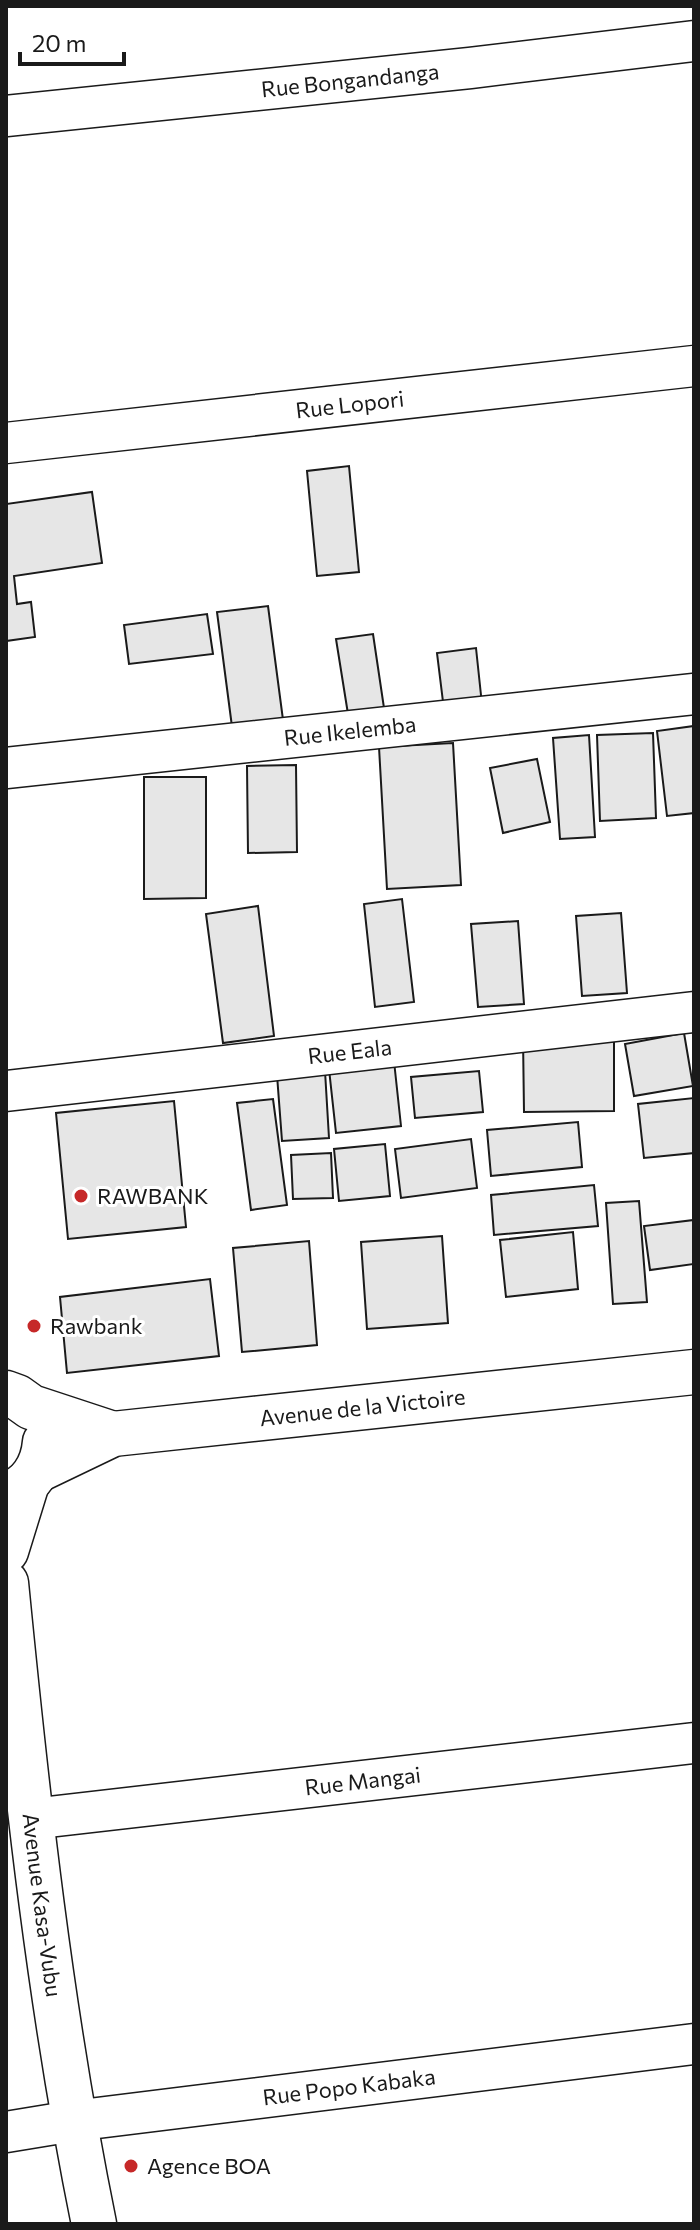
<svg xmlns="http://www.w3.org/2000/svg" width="700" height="2230" viewBox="0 0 700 2230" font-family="Commissioner,sans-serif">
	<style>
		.building { fill: #e6e6e6; stroke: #1a1a1a; stroke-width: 2 }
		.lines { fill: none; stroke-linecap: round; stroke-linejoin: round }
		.minor-casing { stroke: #1a1a1a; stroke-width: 43 }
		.major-casing { stroke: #1a1a1a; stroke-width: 47 }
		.minor { stroke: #fff; stroke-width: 40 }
		.major { stroke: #fff; stroke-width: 44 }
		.poi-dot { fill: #c62828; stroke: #fff; stroke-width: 3 }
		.labels { text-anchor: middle; stroke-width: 6; stroke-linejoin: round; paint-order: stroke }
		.street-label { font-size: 22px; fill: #1a1a1a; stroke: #fff }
		.poi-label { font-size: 22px; fill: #1a1a1a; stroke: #fff; text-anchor: start }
	</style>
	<rect width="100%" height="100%" fill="#fff"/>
	<g class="building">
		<polygon points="349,466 359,572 317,576 307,471"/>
		<polygon points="92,492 102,563 14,576 17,604 31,602 35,637 6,641 6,504"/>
		<polygon points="268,606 285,735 234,742 217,612"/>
		<polygon points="207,614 213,654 129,664 124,625"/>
		<polygon points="373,634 384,708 348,714 336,639"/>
		<polygon points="476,648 483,714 445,718 437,653"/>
		<polygon points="694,726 694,813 667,816 657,731"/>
		<polygon points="653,733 656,818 600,821 597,735"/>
		<polygon points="589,735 595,837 560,839 553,738"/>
		<polygon points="453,743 461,885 387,889 379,747"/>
		<polygon points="537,759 550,822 503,833 490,768"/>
		<polygon points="296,765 297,852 248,853 247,766"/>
		<polygon points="144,777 206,777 206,898 144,899"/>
		<polygon points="402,899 414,1002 375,1007 364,904"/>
		<polygon points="258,906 274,1036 223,1043 206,914"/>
		<polygon points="621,913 627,993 582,996 576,916"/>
		<polygon points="518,921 524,1004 478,1007 471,924"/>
		<polygon points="684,1033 693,1086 634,1096 625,1044"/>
		<polygon points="614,1036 614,1111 524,1112 523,1037"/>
		<polygon points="394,1061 401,1126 336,1133 329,1069"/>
		<polygon points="325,1071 329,1138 282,1141 277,1075"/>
		<polygon points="479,1071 483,1112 415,1118 411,1077"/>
		<polygon points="694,1098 694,1153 644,1158 638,1104"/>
		<polygon points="273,1099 287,1205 251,1210 237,1103"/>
		<polygon points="174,1101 186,1227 68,1239 56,1113"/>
		<polygon points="578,1122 582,1167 491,1176 487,1130"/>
		<polygon points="471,1139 477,1188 401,1198 395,1149"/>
		<polygon points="385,1144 390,1196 339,1201 334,1149"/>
		<polygon points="331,1153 333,1198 293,1199 291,1155"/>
		<polygon points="594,1185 598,1226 494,1235 491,1195"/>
		<polygon points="639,1201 647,1302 613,1304 606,1203"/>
		<polygon points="694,1220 694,1264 650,1270 644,1226"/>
		<polygon points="573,1232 578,1289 506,1297 500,1240"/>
		<polygon points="442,1236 448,1323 367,1329 361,1242"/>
		<polygon points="309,1241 317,1345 242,1352 233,1248"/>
		<polygon points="210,1279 219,1356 67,1373 60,1297"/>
	</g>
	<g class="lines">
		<g class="minor-casing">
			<g id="minor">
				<path id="s1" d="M6 116 470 68 694 41"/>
				<path id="s2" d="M6 443 694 366"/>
				<path id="s3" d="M6 768 694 694"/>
				<path id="s4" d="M6 1091 694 1012"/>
				<path id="s5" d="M31 1819 694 1743"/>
				<path id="s6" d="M6 2132 73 2121 694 2044"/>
			</g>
		</g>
		<g class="major-casing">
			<g id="major">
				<polyline points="6,1393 17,1397 31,1407 113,1434"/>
				<path id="s7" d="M38 1470 113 1434 694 1372"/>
				<path d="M6 1494C30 1488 43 1466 45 1442"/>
				<polyline points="6,1551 27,1483"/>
				<path id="s8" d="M6 1583C27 1798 51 2013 94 2224"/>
			</g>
		</g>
		<use href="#minor" class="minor"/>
		<use href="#major" class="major"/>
	</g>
	<g class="poi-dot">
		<circle cx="81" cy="1196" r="8"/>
		<circle cx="34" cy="1326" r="8"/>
		<circle cx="131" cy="2166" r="8"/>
	</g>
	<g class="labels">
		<g class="street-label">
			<text dy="8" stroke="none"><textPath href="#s1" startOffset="346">Rue Bongandanga</textPath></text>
			<text dy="8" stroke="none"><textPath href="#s2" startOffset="346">Rue Lopori</textPath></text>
			<text dy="8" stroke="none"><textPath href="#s3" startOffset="346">Rue Ikelemba</textPath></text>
			<text dy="8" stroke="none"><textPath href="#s4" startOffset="346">Rue Eala</textPath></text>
			<text dy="8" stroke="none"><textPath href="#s7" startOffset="334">Avenue de la Victoire</textPath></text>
			<text dy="8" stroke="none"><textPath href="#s5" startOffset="334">Rue Mangai</textPath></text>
			<text dy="8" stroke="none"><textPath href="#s8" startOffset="324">Avenue Kasa-Vubu</textPath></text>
			<text dy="8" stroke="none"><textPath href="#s6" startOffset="346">Rue Popo Kabaka</textPath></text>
		</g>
		<g class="poi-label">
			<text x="97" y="1204">RAWBANK</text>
			<text x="50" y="1334">Rawbank</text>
			<text x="147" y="2174">Agence BOA</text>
		</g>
	</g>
	<rect width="700" height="2230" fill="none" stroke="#1a1a1a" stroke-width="16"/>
	<path d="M20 52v12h104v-12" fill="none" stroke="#1a1a1a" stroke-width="4"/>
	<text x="32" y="52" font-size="24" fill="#1a1a1a" stroke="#ffffff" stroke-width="6" paint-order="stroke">20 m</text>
</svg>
